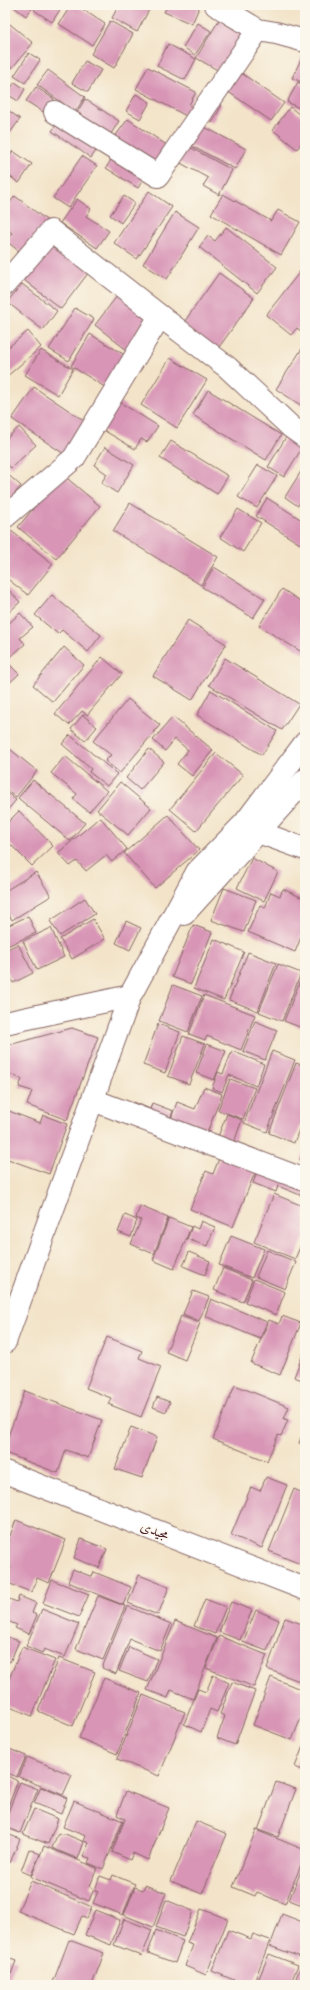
<svg xmlns="http://www.w3.org/2000/svg" width="310" height="1990" viewBox="0 0 310 1990" font-family="'Gentium Book Plus',Amiri,serif">
	<style>
		.building { fill: #d895b6 }
		.lines { fill: none; stroke-linecap: round; stroke-linejoin: round }
		.minor-casing { stroke: #856462; stroke-width: 24 }
		.minor { stroke: #fff; stroke-width: 22 }
		.labels { text-anchor: middle; stroke-width: 3; stroke-linejoin: round; paint-order: stroke }
		.street-label { font-size: 14px; fill: #4a1f2b; stroke: #fbf7ec }
	</style>
	<rect width="100%" height="100%" fill="#fbf7ec"/>
	<filter id="ink" filterUnits="userSpaceOnUse"><feTurbulence type="fractalNoise" baseFrequency=".025" numOctaves="2"/><feDisplacementMap in="SourceGraphic" scale="8" xChannelSelector="R" yChannelSelector="G"/><feConvolveMatrix kernelMatrix="1 2 1 2 8 2 1 2 1" color-interpolation-filters="sRGB"/></filter>
	<filter id="wash" filterUnits="userSpaceOnUse"><feTurbulence type="fractalNoise" baseFrequency=".012" numOctaves="4" result="noise"/><feDisplacementMap in="SourceGraphic" scale="16" xChannelSelector="R" yChannelSelector="G"/><feGaussianBlur stdDeviation="0.9" result="paint"/><feColorMatrix in="noise" values="0 0 0 0 0 0 0 0 0 0 0 0 0 0 0 0 0 1.4 0 .05"/><feComposite in="paint" operator="in"/></filter>
	<g filter="url(#wash)">
		<rect width="100%" height="100%" fill="#f3e4c9"/>
		<g id="blocks">
			<g class="building">
				<polygon points="11,5 35,5 26,16"/>
				<polygon points="37,5 63,5 52,22 34,10"/>
				<polygon points="71,5 76,5 105,24 92,45 59,24"/>
				<polygon points="119,5 144,5 150,8 137,32 112,18"/>
				<polygon points="168,5 200,5 192,24 164,12"/>
				<polygon points="5,20 33,43 12,68 5,63"/>
				<polygon points="219,20 245,36 223,73 196,58"/>
				<polygon points="110,21 133,34 114,68 91,54"/>
				<polygon points="198,23 211,31 195,55 183,47"/>
				<polygon points="168,44 196,59 185,80 157,66"/>
				<polygon points="29,53 40,60 25,83 14,76"/>
				<polygon points="304,53 305,54 304,83 292,78"/>
				<polygon points="85,61 101,70 88,92 72,83"/>
				<polygon points="148,67 196,92 189,105 195,108 190,118 136,89"/>
				<polygon points="48,70 85,97 75,112 37,85"/>
				<polygon points="237,70 284,103 271,121 224,89"/>
				<polygon points="15,82 25,89 18,101 7,94"/>
				<polygon points="298,82 305,86 305,111 287,102"/>
				<polygon points="36,87 54,99 45,113 26,101"/>
				<polygon points="136,94 150,102 140,119 126,111"/>
				<polygon points="85,99 119,121 109,137 75,116"/>
				<polygon points="212,99 222,105 212,123 203,117"/>
				<polygon points="290,107 305,119 305,138 297,149 273,130"/>
				<polygon points="5,108 20,119 5,140"/>
				<polygon points="61,118 100,145 91,158 52,131"/>
				<polygon points="128,119 171,148 157,169 113,139"/>
				<polygon points="199,124 246,149 235,169 188,144"/>
				<polygon points="184,144 232,170 219,195 203,186 208,178 175,160"/>
				<polygon points="13,151 32,164 19,183 5,173 5,161"/>
				<polygon points="114,155 146,175 138,188 106,168"/>
				<polygon points="82,156 97,166 68,208 53,198"/>
				<polygon points="149,191 172,207 137,259 114,243"/>
				<polygon points="223,194 271,221 278,210 300,222 281,255 211,214"/>
				<polygon points="15,196 49,222 24,255 6,241 12,233 5,228 5,209"/>
				<polygon points="124,196 135,203 121,223 110,215"/>
				<polygon points="77,199 91,209 86,216 109,231 97,248 60,223"/>
				<polygon points="175,212 199,227 167,279 143,264"/>
				<polygon points="226,227 277,267 257,293 199,247 208,236 215,241"/>
				<polygon points="55,239 92,268 61,309 24,280"/>
				<polygon points="305,265 305,334 297,328 291,335 266,315"/>
				<polygon points="219,273 254,298 217,350 182,325"/>
				<polygon points="22,284 57,311 43,330 7,302"/>
				<polygon points="120,292 153,318 128,351 95,325"/>
				<polygon points="75,308 94,319 69,361 49,349"/>
				<polygon points="28,331 41,347 5,378 5,350"/>
				<polygon points="90,334 128,357 108,389 71,366"/>
				<polygon points="303,347 305,348 305,408 276,389"/>
				<polygon points="41,350 73,369 58,395 25,375"/>
				<polygon points="170,358 207,380 177,428 141,405"/>
				<polygon points="34,387 86,422 64,454 12,419"/>
				<polygon points="208,390 281,435 266,460 193,415"/>
				<polygon points="113,398 158,426 147,442 141,439 135,449 95,425"/>
				<polygon points="19,427 36,445 11,468 5,462 5,440"/>
				<polygon points="286,437 302,448 284,477 268,467"/>
				<polygon points="171,441 228,476 217,494 160,458"/>
				<polygon points="105,447 134,465 117,493 101,483 107,474 94,465"/>
				<polygon points="258,465 277,476 257,508 238,497"/>
				<polygon points="305,465 305,505 300,502 298,506 285,497"/>
				<polygon points="5,472 21,486 5,505"/>
				<polygon points="62,474 100,506 56,559 18,527"/>
				<polygon points="267,498 305,522 305,536 300,544 256,516"/>
				<polygon points="130,503 218,557 201,585 113,531"/>
				<polygon points="238,509 261,523 243,552 220,537"/>
				<polygon points="5,526 53,564 28,595 5,577"/>
				<polygon points="214,567 265,599 253,618 202,587"/>
				<polygon points="5,586 20,602 5,616"/>
				<polygon points="282,589 305,604 305,654 259,626"/>
				<polygon points="52,595 101,635 88,652 62,630 58,634 35,615"/>
				<polygon points="20,613 33,627 20,638 25,644 6,661 19,674 5,687 5,627"/>
				<polygon points="188,620 226,644 192,700 153,676"/>
				<polygon points="64,647 84,665 53,702 33,685"/>
				<polygon points="102,657 122,674 87,715 82,711 69,725 55,714"/>
				<polygon points="225,658 299,704 282,730 209,685"/>
				<polygon points="211,690 277,731 262,755 197,715"/>
				<polygon points="128,699 160,725 120,773 105,761 111,755 93,741"/>
				<polygon points="83,715 97,727 85,741 71,729"/>
				<polygon points="173,717 213,750 192,776 177,764 188,750 175,739 165,751 153,740"/>
				<polygon points="70,735 117,774 107,786 89,772 91,769 62,744"/>
				<polygon points="5,745 37,771 16,797 5,788"/>
				<polygon points="149,749 164,762 140,790 126,778"/>
				<polygon points="216,753 243,775 196,831 170,809"/>
				<polygon points="65,756 107,791 89,812 73,799 77,794 51,773"/>
				<polygon points="33,780 85,823 70,841 18,798"/>
				<polygon points="120,782 151,808 128,835 97,810"/>
				<polygon points="5,791 16,800 5,813"/>
				<polygon points="19,811 53,846 32,866 5,839 5,825"/>
				<polygon points="168,815 199,850 155,888 124,853"/>
				<polygon points="100,817 127,849 112,862 106,855 86,871 77,861 70,866 58,853"/>
				<polygon points="252,858 278,872 264,901 237,888"/>
				<polygon points="36,872 51,896 12,920 5,908 5,891"/>
				<polygon points="224,888 256,900 244,932 211,920"/>
				<polygon points="283,889 305,899 305,927 295,952 248,932 260,905 265,908 271,892 280,896"/>
				<polygon points="85,898 95,914 60,936 50,921"/>
				<polygon points="28,916 36,933 5,947 5,927"/>
				<polygon points="93,919 105,939 72,959 60,939"/>
				<polygon points="126,921 141,928 130,950 116,943"/>
				<polygon points="193,925 212,932 191,984 172,977"/>
				<polygon points="51,928 64,957 37,970 23,941"/>
				<polygon points="214,939 244,952 224,1000 194,988"/>
				<polygon points="18,944 33,973 13,983 5,967 5,950"/>
				<polygon points="248,952 276,963 258,1011 229,1000"/>
				<polygon points="278,964 301,973 282,1021 259,1012"/>
				<polygon points="300,981 305,983 305,1029 284,1021"/>
				<polygon points="173,985 202,996 188,1032 159,1021"/>
				<polygon points="204,995 255,1015 241,1050 207,1036 205,1040 189,1034"/>
				<polygon points="255,1021 277,1030 265,1060 243,1051"/>
				<polygon points="158,1024 180,1032 165,1073 143,1065"/>
				<polygon points="72,1028 98,1037 67,1120 27,1105 32,1091 19,1087 22,1079 5,1072 5,1046"/>
				<polygon points="183,1036 205,1044 189,1084 168,1076"/>
				<polygon points="207,1044 226,1051 214,1080 196,1073"/>
				<polygon points="232,1051 264,1064 256,1086 229,1075 222,1092 212,1088 218,1072 223,1074"/>
				<polygon points="272,1051 295,1060 267,1132 244,1123"/>
				<polygon points="296,1063 305,1066 305,1114 294,1143 269,1133"/>
				<polygon points="230,1079 255,1088 243,1119 218,1110"/>
				<polygon points="204,1087 222,1094 205,1138 169,1124 177,1102 195,1109"/>
				<polygon points="134,1102 150,1109 152,1103 173,1111 168,1125 131,1111"/>
				<polygon points="9,1111 40,1123 43,1115 67,1124 49,1174 5,1158 5,1121"/>
				<polygon points="227,1114 242,1120 233,1145 217,1139"/>
				<polygon points="305,1145 305,1162 300,1160"/>
				<polygon points="222,1151 258,1165 233,1227 190,1209 206,1171 213,1174"/>
				<polygon points="259,1166 305,1185 305,1197 278,1186 276,1192 253,1183"/>
				<polygon points="274,1194 305,1207 305,1235 295,1259 254,1242"/>
				<polygon points="140,1206 168,1218 154,1254 131,1244 141,1220 136,1218"/>
				<polygon points="125,1215 137,1220 131,1237 118,1232"/>
				<polygon points="169,1218 191,1227 174,1269 153,1260"/>
				<polygon points="201,1221 215,1227 207,1246 187,1239 192,1226 198,1229"/>
				<polygon points="231,1236 264,1249 252,1278 219,1265"/>
				<polygon points="267,1250 296,1262 285,1289 256,1277"/>
				<polygon points="189,1252 210,1261 205,1275 183,1266"/>
				<polygon points="223,1268 252,1280 243,1302 214,1290"/>
				<polygon points="254,1279 285,1292 276,1315 245,1302"/>
				<polygon points="193,1291 209,1297 199,1321 183,1314"/>
				<polygon points="211,1299 267,1322 260,1339 205,1316"/>
				<polygon points="181,1316 200,1323 185,1360 166,1352"/>
				<polygon points="282,1316 301,1323 280,1375 251,1363 269,1320 279,1324"/>
				<polygon points="107,1337 142,1351 139,1358 161,1367 141,1417 108,1404 111,1398 86,1388"/>
				<polygon points="305,1349 305,1381 294,1377"/>
				<polygon points="235,1385 289,1407 284,1419 288,1420 281,1436 278,1435 267,1461 213,1439"/>
				<polygon points="25,1391 102,1420 88,1458 66,1450 58,1473 5,1453 5,1444"/>
				<polygon points="157,1397 170,1402 166,1412 153,1407"/>
				<polygon points="131,1427 157,1437 142,1478 115,1469"/>
				<polygon points="305,1427 305,1446 299,1443"/>
				<polygon points="266,1477 287,1485 262,1548 231,1535 251,1487 260,1491"/>
				<polygon points="294,1489 305,1494 305,1566 269,1551"/>
				<polygon points="16,1520 66,1540 49,1583 37,1578 31,1592 5,1582 11,1567 5,1564 5,1549"/>
				<polygon points="81,1539 107,1549 99,1568 74,1558"/>
				<polygon points="73,1569 92,1577 94,1572 131,1587 123,1605 68,1582"/>
				<polygon points="139,1575 169,1587 158,1615 128,1603"/>
				<polygon points="52,1580 89,1594 79,1617 43,1603"/>
				<polygon points="19,1596 36,1603 32,1613 37,1615 29,1634 15,1628 17,1625 5,1620 5,1603 7,1604 9,1599 17,1602"/>
				<polygon points="98,1596 125,1606 103,1660 76,1649"/>
				<polygon points="205,1599 226,1607 215,1634 194,1626"/>
				<polygon points="231,1602 252,1610 240,1640 219,1632"/>
				<polygon points="127,1606 171,1624 160,1651 130,1639 116,1674 102,1668"/>
				<polygon points="42,1609 79,1624 65,1657 44,1649 42,1653 26,1646"/>
				<polygon points="256,1610 279,1620 267,1651 243,1642"/>
				<polygon points="285,1618 305,1625 305,1683 267,1669"/>
				<polygon points="175,1621 217,1638 193,1699 171,1690 168,1698 147,1690"/>
				<polygon points="5,1636 19,1641 10,1662 5,1660"/>
				<polygon points="219,1636 267,1655 254,1687 206,1668"/>
				<polygon points="22,1647 55,1660 32,1716 5,1705 5,1689"/>
				<polygon points="129,1647 157,1659 148,1682 119,1671"/>
				<polygon points="59,1658 95,1672 73,1726 38,1711"/>
				<polygon points="213,1675 229,1683 217,1712 210,1709 201,1732 184,1724 198,1689 206,1692"/>
				<polygon points="271,1677 305,1691 305,1708 292,1740 253,1725"/>
				<polygon points="104,1678 141,1693 117,1754 79,1738"/>
				<polygon points="232,1682 255,1691 235,1745 217,1738 225,1716 220,1714"/>
				<polygon points="143,1695 185,1712 159,1776 117,1759"/>
				<polygon points="305,1741 305,1771 295,1767"/>
				<polygon points="5,1747 26,1756 17,1777 5,1772"/>
				<polygon points="27,1757 72,1775 63,1795 19,1777"/>
				<polygon points="5,1775 18,1781 5,1814"/>
				<polygon points="20,1782 38,1789 20,1833 5,1827 5,1820"/>
				<polygon points="276,1782 296,1789 278,1837 258,1830"/>
				<polygon points="41,1787 67,1798 61,1814 34,1803"/>
				<polygon points="126,1791 169,1808 148,1860 133,1853 130,1860 112,1852 125,1819 117,1815"/>
				<polygon points="74,1801 123,1821 103,1869 88,1863 90,1858 83,1856 89,1843 84,1841 86,1836 63,1827"/>
				<polygon points="34,1809 58,1819 48,1844 23,1834"/>
				<polygon points="196,1821 227,1834 202,1894 171,1881"/>
				<polygon points="256,1830 305,1850 305,1855 285,1904 257,1892 255,1896 233,1887"/>
				<polygon points="5,1833 20,1839 10,1863 5,1861"/>
				<polygon points="58,1833 62,1835 63,1833 84,1842 78,1859 52,1848"/>
				<polygon points="44,1846 97,1868 90,1886 94,1889 89,1901 31,1877"/>
				<polygon points="29,1849 40,1854 31,1875 21,1871"/>
				<polygon points="305,1862 305,1906 289,1900"/>
				<polygon points="113,1875 135,1884 123,1915 93,1903 98,1891 95,1890 100,1876 111,1880"/>
				<polygon points="31,1881 92,1907 87,1918 82,1916 74,1934 18,1911"/>
				<polygon points="145,1885 166,1893 153,1927 124,1915 135,1887 143,1890"/>
				<polygon points="166,1900 193,1911 183,1937 156,1927"/>
				<polygon points="201,1909 228,1919 206,1975 185,1966 193,1945 187,1943"/>
				<polygon points="95,1910 120,1920 111,1945 85,1935"/>
				<polygon points="282,1914 305,1923 305,1943 300,1957 270,1946"/>
				<polygon points="124,1919 152,1930 142,1956 114,1945"/>
				<polygon points="156,1930 183,1941 175,1963 148,1953"/>
				<polygon points="228,1930 251,1939 253,1934 270,1940 253,1985 246,1985 212,1971"/>
				<polygon points="69,1940 104,1953 92,1985 52,1985"/>
				<polygon points="269,1954 298,1965 290,1985 256,1985"/>
				<polygon points="5,1957 16,1961 7,1985 5,1985"/>
				<polygon points="301,1966 305,1967 305,1985 293,1985"/>
			</g>
		</g>
	</g>
	<g filter="url(#ink)">
		<use href="#blocks" fill-opacity="0" stroke="#856462" stroke-width="1"/>
		<g class="lines">
			<g class="minor-casing">
				<g id="minor">
					<polyline points="216,5 258,30 276,33 305,41"/>
					<polyline points="55,112 158,176 258,30"/>
					<polyline points="5,284 51,231 160,316 74,458 5,517"/>
					<polyline points="160,316 227,367 291,427 305,437"/>
					<polyline points="247,826 258,832 305,849"/>
					<polyline points="184,914 305,780"/>
					<polyline points="5,1023 130,996"/>
					<polyline points="93,1100 305,1180"/>
					<polyline points="5,1342 130,996 197,872 244,824 305,743"/>
					<polyline points="5,1472 305,1589"/>
				</g>
			</g>
			<use href="#minor" class="minor"/>
		</g>
	</g>
	<g class="labels">
		<g class="street-label">
			<text transform="translate(155 1530) rotate(21)" y="5">مجیدی</text>
		</g>
	</g>
	<rect width="310" height="1990" fill="none" stroke="#fbf7ec" stroke-width="20"/>
</svg>
